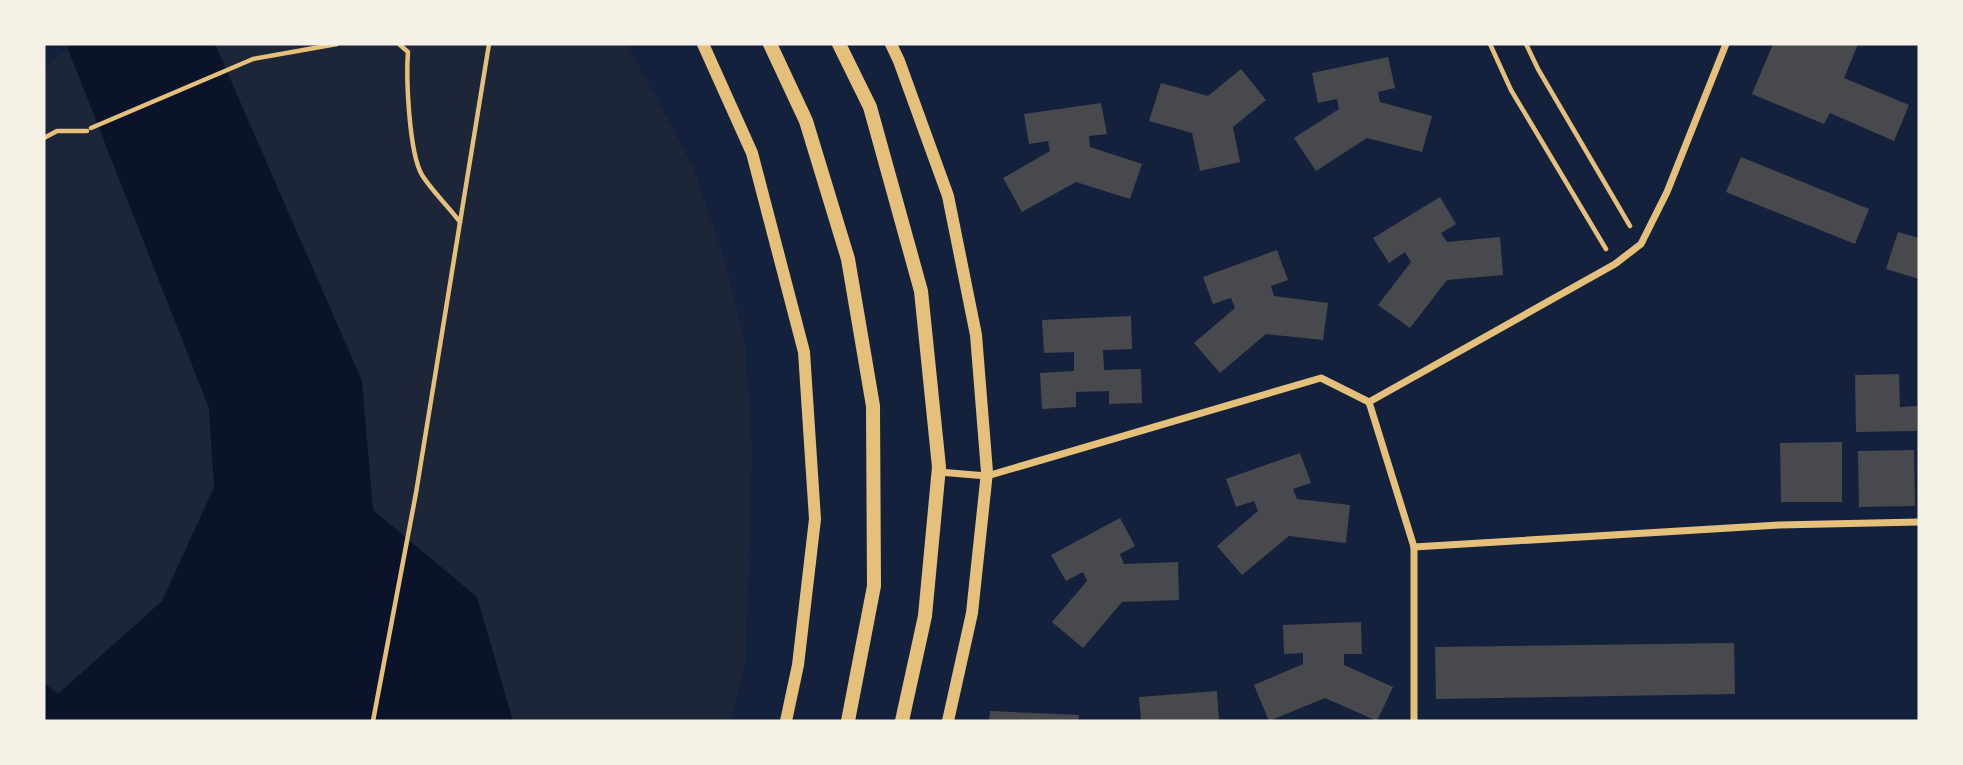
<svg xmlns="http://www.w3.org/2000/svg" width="1963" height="765" viewBox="0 0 1963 765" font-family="Figtree,sans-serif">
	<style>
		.green { fill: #1d2539 }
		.water { fill: #0b132b }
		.building { fill: #48494c }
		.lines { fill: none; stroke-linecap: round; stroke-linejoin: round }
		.path { stroke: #e5c07b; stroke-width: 4.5 }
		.minor { stroke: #e5c07b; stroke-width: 7 }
		.tertiary { stroke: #e5c07b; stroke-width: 12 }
		.secondary { stroke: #e5c07b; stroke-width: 14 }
	</style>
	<rect width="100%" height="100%" fill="#14213d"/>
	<polygon class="green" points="74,44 627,44 693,167 725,261 745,341 752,448 746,661 731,721 44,721 44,68"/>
	<polygon class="water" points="66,44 215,44 362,381 373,510 477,597 513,721 44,721 44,683 58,694 162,601 214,487 209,408"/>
	<g class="building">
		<polygon points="1773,44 1858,44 1844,78 1909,105 1894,141 1830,113 1824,124 1752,94"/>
		<polygon points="1388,57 1395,88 1378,92 1380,102 1432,116 1422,152 1367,138 1316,171 1294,138 1339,109 1337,99 1318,103 1312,73"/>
		<polygon points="1241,69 1266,100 1233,127 1240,162 1200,171 1192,133 1149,121 1161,83 1208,96"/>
		<polygon points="1101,103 1107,134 1089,136 1090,147 1142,164 1130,199 1076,182 1022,212 1003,178 1050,151 1048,141 1029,144 1024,114"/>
		<polygon points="1741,157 1869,209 1855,244 1726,192"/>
		<polygon points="1440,197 1456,224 1441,233 1447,242 1500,237 1503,275 1447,280 1410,328 1378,305 1411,262 1405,252 1389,263 1373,238"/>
		<polygon points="1898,232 1919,238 1919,279 1886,269"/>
		<polygon points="1277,250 1288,280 1271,286 1274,296 1328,303 1323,340 1266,334 1220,373 1194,343 1235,308 1231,298 1213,304 1203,277"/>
		<polygon points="1131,316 1132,349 1103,350 1104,370 1141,369 1142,403 1109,404 1109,391 1076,392 1076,407 1042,409 1040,373 1074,371 1074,352 1044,353 1042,320"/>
		<polygon points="1899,374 1900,407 1917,406 1917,431 1856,432 1855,375"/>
		<polygon points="1842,442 1842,502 1781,502 1780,443"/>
		<polygon points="1914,450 1915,506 1859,507 1858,451"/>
		<polygon points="1300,453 1311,483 1293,489 1297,499 1350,505 1346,543 1289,536 1242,575 1217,546 1258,511 1254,501 1236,507 1226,479"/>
		<polygon points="1120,518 1135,546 1120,554 1124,564 1178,562 1179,600 1122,602 1083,648 1052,622 1087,581 1083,572 1066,581 1051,555"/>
		<polygon points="1361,622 1362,654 1344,654 1344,665 1393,687 1377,721 1325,698 1269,721 1254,685 1303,664 1303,653 1284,654 1283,625"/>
		<polygon points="1734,643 1735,694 1436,699 1435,647"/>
		<polygon points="1217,691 1219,721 1141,721 1139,697"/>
		<polygon points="990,711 1079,715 1078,721 989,721"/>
	</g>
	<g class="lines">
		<g class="path">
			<path d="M399 44 408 52C406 78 409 153 422 175 432 191 448 206 460 222"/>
			<polyline points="1490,44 1511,90 1606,249"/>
			<polyline points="1526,44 1538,69 1630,226"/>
			<polyline points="91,128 253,59 337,44"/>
			<polyline points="44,138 57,131 87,131"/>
			<polyline points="373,721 416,493 489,44"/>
		</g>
		<g class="minor">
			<polyline points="1369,402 1615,264 1641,244 1667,192 1726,44"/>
			<polyline points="1369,402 1414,547 1414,721"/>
			<polyline points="939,472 987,476 1321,378 1369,402"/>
			<polyline points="1414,547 1779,525 1919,522"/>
		</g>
		<g class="tertiary">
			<polyline points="703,44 752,153 804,352 815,519 798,665 786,721"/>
			<polyline points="891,44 899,61 948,196 976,335 987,472 972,613 948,721"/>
		</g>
		<g class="secondary">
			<polyline points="770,44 806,121 848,259 873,406 874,586 848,721"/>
			<polyline points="839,44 870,107 921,291 939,467 925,616 902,721"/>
		</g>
	</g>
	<rect width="1963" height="765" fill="none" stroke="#f6f1e7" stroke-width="91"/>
</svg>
